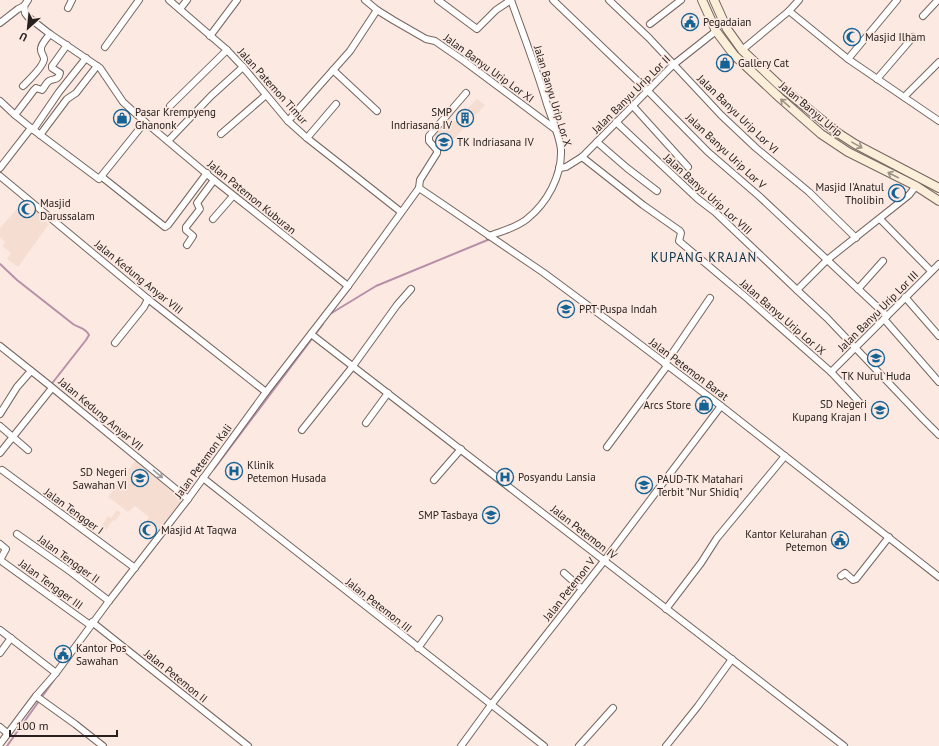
<svg xmlns="http://www.w3.org/2000/svg" width="939" height="746" viewBox="0 0 939 746" font-family="'PT Sans',sans-serif">
	<style>
		.built { fill: #f6ddd1 }
		.lines { fill: none; stroke-linecap: round; stroke-linejoin: round }
		.stream { stroke: #b78fa8; stroke-width: 2 }
		.minor-casing { stroke: #75665f; stroke-width: 8 }
		.secondary-casing { stroke: #75665f; stroke-width: 10 }
		.minor { stroke: #fff; stroke-width: 6 }
		.secondary { stroke: #fcefda; stroke-width: 8 }
		.oneway { stroke: #9c9285 }
		.oneway2 { stroke: #9e9b9a }
		.labels { text-anchor: middle; stroke-width: 3.5; stroke-linejoin: round; paint-order: stroke }
		.poi-label { font-size: 11px; fill: #27201e; stroke: #fceae2; text-anchor: start }
		.street-label { font-size: 11px; fill: #27201e; stroke: #fceae2 }
		.quarter-label { font-size: 13px; letter-spacing: 1px; fill: #082c44; stroke: #fceae2 }
	</style>
	<rect width="100%" height="100%" fill="#fceae2"/>
	<g class="built">
		<polygon points="477,99 485,105 442,152 434,145 439,140 432,134 448,116 455,122"/>
		<polygon points="24,201 49,224 18,267 7,259 11,253 2,246 5,242 0,237 0,228"/>
		<polygon points="136,460 184,498 158,531 145,522 149,517 135,506 128,512 108,497"/>
		<polygon points="117,510 121,513 115,521 113,520 106,530 101,526 108,516 111,518"/>
	</g>
	<g class="lines">
		<g class="stream">
			<path d="M0 264 17 280 73 324C79 328 86 328 89 335L86 340 50 386"/>
			<polyline points="330,314 376,286 490,239"/>
			<polyline points="214,469 323,324"/>
			<polyline points="142,563 174,522"/>
			<polyline points="75,652 81,645"/>
			<polyline points="7,746 54,680"/>
		</g>
		<g class="minor-casing">
			<g id="minor">
				<polyline points="28,0 24,6 25,13 28,17 50,34 100,68 123,102 145,122 214,180 348,286"/>
				<polyline points="169,0 227,50 243,67 288,121 307,138 401,212"/>
				<polyline points="365,0 377,10 393,20 426,39 435,41 464,61 555,129"/>
				<polyline points="438,0 477,29 496,10 511,0"/>
				<polyline points="553,0 647,90 708,152 759,196 887,316"/>
				<polyline points="609,0 649,38 721,115 756,148 809,192 856,238"/>
				<polyline points="68,8 72,0"/>
				<polyline points="180,9 187,0"/>
				<polyline points="789,11 848,59 939,121"/>
				<polyline points="923,16 938,0"/>
				<polyline points="0,23 18,9 24,6"/>
				<polyline points="650,24 681,0"/>
				<polyline points="210,36 237,0"/>
				<polyline points="105,47 139,0"/>
				<polyline points="742,50 789,11 799,0"/>
				<polyline points="848,59 897,0"/>
				<polyline points="333,70 377,111"/>
				<polyline points="877,79 913,37"/>
				<path d="M23 86C28 81 44 66 44 59 44 56 41 53 41 50 40 45 47 38 50 34"/>
				<polyline points="904,97 939,62"/>
				<polyline points="0,101 15,115 31,128 99,179 145,122"/>
				<polyline points="632,105 688,167"/>
				<polyline points="170,106 227,50"/>
				<path d="M15 115 34 90 36 88 42 90C44 88 46 83 49 81 54 78 58 81 60 73L52 68V66L67 45"/>
				<polyline points="288,121 350,51 377,10"/>
				<polyline points="616,122 698,199 715,212 797,290 827,318 923,419 939,435"/>
				<polyline points="33,130 59,92 86,58"/>
				<polyline points="221,134 266,95"/>
				<polyline points="40,135 67,99 76,93 97,66"/>
				<polyline points="307,138 336,104"/>
				<polyline points="168,141 211,96 243,67"/>
				<polyline points="597,142 627,168 657,191"/>
				<polyline points="582,157 643,205 680,231 681,233 679,241 748,299 831,372 862,405"/>
				<polyline points="0,168 31,128"/>
				<polyline points="559,168 566,167 582,157 673,65 716,31"/>
				<polyline points="0,176 148,299 266,392"/>
				<polyline points="102,177 165,227 168,225 207,173"/>
				<polyline points="419,188 544,273 625,333 721,406 939,577"/>
				<polyline points="419,188 420,180 437,153 437,150 429,141 429,136 466,93"/>
				<polyline points="213,219 233,196"/>
				<polyline points="880,219 931,271"/>
				<path d="M489 236C502 231 516 228 527 219 547 203 562 176 561 150 560 136 550 115 546 101 536 67 523 34 511 0"/>
				<polyline points="187,245 193,236 186,230 186,227 200,209 197,203 214,180"/>
				<polyline points="858,289 883,261"/>
				<polyline points="797,290 827,260 909,195 916,186"/>
				<polyline points="905,297 939,336"/>
				<polyline points="884,319 939,382"/>
				<polyline points="311,334 844,746"/>
				<polyline points="115,343 144,307 148,299"/>
				<polyline points="0,346 49,385 188,499"/>
				<polyline points="665,364 710,298"/>
				<polyline points="831,372 939,264"/>
				<polyline points="0,414 17,387 31,371"/>
				<polyline points="366,423 388,393"/>
				<polyline points="0,426 28,450"/>
				<polyline points="302,430 353,366 397,305 411,289"/>
				<polyline points="607,447 667,366"/>
				<polyline points="0,453 52,388"/>
				<polyline points="2,470 135,568"/>
				<polyline points="203,478 544,746"/>
				<polyline points="434,480 461,449"/>
				<polyline points="17,534 71,572 109,601"/>
				<polyline points="0,544 6,549 0,560"/>
				<polyline points="0,560 90,625"/>
				<polyline points="564,573 582,589"/>
				<polyline points="841,576 845,573 853,580 856,579 889,537"/>
				<polyline points="666,609 701,563 717,538 785,456"/>
				<polyline points="92,622 248,746"/>
				<polyline points="0,630 56,673"/>
				<polyline points="418,648 439,619"/>
				<polyline points="0,653 11,638"/>
				<polyline points="36,696 75,724 103,746"/>
				<polyline points="0,727 7,733"/>
				<polyline points="0,744 36,696 56,673 109,601 188,499 266,392 348,286 419,188"/>
				<polyline points="461,746 491,705 604,561 721,406"/>
				<polyline points="579,746 613,708"/>
				<polyline points="666,746 698,706 732,659"/>
			</g>
		</g>
		<g class="secondary-casing">
			<g id="secondary">
				<polyline points="702,0 716,31 734,55 780,98 821,134 848,152 916,186 939,201"/>
				<polyline points="714,0 727,29 742,50 780,86 838,133 855,144 939,188"/>
			</g>
		</g>
		<use href="#minor" class="minor"/>
		<use href="#secondary" class="secondary"/>
	</g>
	<defs><path id="oneway-shaft" d="M-6 0H5M1.5-3L5.5 0L1.5 3" fill="none" stroke-width="1.6" stroke-linecap="round" stroke-linejoin="round"/></defs>
	<g class="oneway">
		<use href="#oneway-shaft" transform="translate(785 103) rotate(-139)"/>
		<use href="#oneway-shaft" transform="translate(857 145) rotate(29)"/>
		<use href="#oneway-shaft" transform="translate(893 175) rotate(-153)"/>
	</g>
	<use class="oneway2" href="#oneway-shaft" transform="translate(158 474) rotate(40)"/>
	<defs>
		<g id="civic-ring" transform="scale(0.9)"><circle r="9.5" fill="#fceae2" stroke="#156295" stroke-width="1.5"/><path d="M-.6-6.5H3V-4.5H.6V-3L4-1V1h2V6H-6V1h2V-1L-.6-3ZM-1.2 2.5V6h2.4V2.5Z" fill="#156295"/></g>
		<g id="mosque-ring" transform="scale(0.9)"><circle r="9.5" fill="#fceae2" stroke="#156295" stroke-width="1.5"/><path d="M3.5-4.9A6 6 0 1 0 3.5 4.9A5 5 0 1 1 3.5-4.9Z" fill="#156295"/></g>
		<g id="shop-ring" transform="scale(0.9)"><circle r="9.5" fill="#fceae2" stroke="#156295" stroke-width="1.5"/><path d="M-5-2.5h2.3a2.7 3.5 0 0 1 5.4 0H5L5.5 6h-11ZM-1.5-2.5h3a1.5 2.3 0 0 0-3 0Z" fill="#156295"/></g>
		<g id="building-ring" transform="scale(0.9)"><circle r="9.5" fill="#fceae2" stroke="#156295" stroke-width="1.5"/><path d="M-4-6H4V6H1V3H-1V6H-4ZM-2.5-4.3h1.7v1.8h-1.7ZM.8-4.3h1.7v1.8H.8ZM-2.5-1h1.7V.8h-1.7ZM.8-1h1.7V.8H.8Z" fill="#156295"/></g>
		<g id="school-ring" transform="scale(0.9)"><circle r="9.5" fill="#fceae2" stroke="#156295" stroke-width="1.5"/><path d="M0-5L7-2L0 1L-7-2ZM-4 1L0 2.5L4 1V4Q0 6-4 4Z" fill="#156295"/></g>
		<g id="hospital-ring" transform="scale(0.9)"><circle r="9.5" fill="#fceae2" stroke="#156295" stroke-width="1.5"/><path d="M-5-5h3v3.5h4V-5h3V5h-3V1.5h-4V5h-3Z" fill="#156295"/></g>
	</defs>
	<g fill-rule="evenodd">
		<use href="#civic-ring" x="690" y="22"/>
		<use href="#mosque-ring" x="852" y="37"/>
		<use href="#shop-ring" x="725" y="63"/>
		<use href="#shop-ring" x="122" y="118"/>
		<use href="#building-ring" x="465" y="118"/>
		<use href="#school-ring" x="444" y="142"/>
		<use href="#mosque-ring" x="897" y="193"/>
		<use href="#mosque-ring" x="27" y="209"/>
		<use href="#school-ring" x="566" y="309"/>
		<use href="#school-ring" x="876" y="358"/>
		<use href="#shop-ring" x="704" y="405"/>
		<use href="#school-ring" x="880" y="410"/>
		<use href="#hospital-ring" x="234" y="471"/>
		<use href="#hospital-ring" x="505" y="477"/>
		<use href="#school-ring" x="140" y="478"/>
		<use href="#school-ring" x="644" y="485"/>
		<use href="#school-ring" x="491" y="515"/>
		<use href="#mosque-ring" x="148" y="530"/>
		<use href="#civic-ring" x="840" y="540"/>
		<use href="#civic-ring" x="63" y="654"/>
	</g>
	<g class="labels">
		<g class="poi-label">
			<text x="703" y="26">Pegadaian</text>
			<text x="865" y="41">Masjid Ilham</text>
			<text x="738" y="67">Gallery Cat</text>
			<text x="135" y="116">Pasar Krempyeng<tspan x="135" dy="13">Ghanonk</tspan></text>
			<text x="452" y="116" text-anchor="end">SMP<tspan x="452" dy="13">Indriasana IV</tspan></text>
			<text x="457" y="146">TK Indriasana IV</text>
			<text x="884" y="191" text-anchor="end">Masjid I'Anatul<tspan x="884" dy="13">Tholibin</tspan></text>
			<text x="40" y="207">Masjid<tspan x="40" dy="13">Darussalam</tspan></text>
			<text x="579" y="313">PPT Puspa Indah</text>
			<text x="876" y="380" text-anchor="middle">TK Nurul Huda</text>
			<text x="867" y="408" text-anchor="end">SD Negeri<tspan x="867" dy="13">Kupang Krajan I</tspan></text>
			<text x="691" y="409" text-anchor="end">Arcs Store</text>
			<text x="247" y="469">Klinik<tspan x="247" dy="13">Petemon Husada</tspan></text>
			<text x="127" y="476" text-anchor="end">SD Negeri<tspan x="127" dy="13">Sawahan VI</tspan></text>
			<text x="518" y="481">Posyandu Lansia</text>
			<text x="657" y="483">PAUD-TK Matahari<tspan x="657" dy="13">Terbit "Nur Shidiq"</tspan></text>
			<text x="478" y="519" text-anchor="end">SMP Tasbaya</text>
			<text x="161" y="534">Masjid At Taqwa</text>
			<text x="827" y="538" text-anchor="end">Kantor Kelurahan<tspan x="827" dy="13">Petemon</tspan></text>
			<text x="76" y="652">Kantor Pos<tspan x="76" dy="13">Sawahan</tspan></text>
		</g>
		<g class="street-label">
			<text transform="translate(489 68) rotate(36)" y="4">Jalan Banyu Urip Lor XI</text>
			<text transform="translate(273 86) rotate(48)" y="4">Jalan Patemon Timur</text>
			<text transform="translate(631 94) rotate(-45)" y="4">Jalan Banyu Urip Lor II</text>
			<text transform="translate(553 96) rotate(73)" y="4">Jalan Banyu Urip Lor X</text>
			<text transform="translate(811 109) rotate(40)" y="4">Jalan Banyu Urip</text>
			<text transform="translate(738 114) rotate(44)" y="4">Jalan Banyu Urip Lor VI</text>
			<text transform="translate(726 151) rotate(43)" y="4">Jalan Banyu Urip Lor V</text>
			<text transform="translate(708 194) rotate(42)" y="4">Jalan Banyu Urip Lor VIII</text>
			<text transform="translate(252 197) rotate(39)" y="4">Jalan Patemon Kuburan</text>
			<text transform="translate(139 277) rotate(39)" y="4">Jalan Kedung Anyar VIII</text>
			<text transform="translate(878 311) rotate(-45)" y="4">Jalan Banyu Urip Lor III</text>
			<text transform="translate(783 317) rotate(41)" y="4">Jalan Banyu Urip Lor IX</text>
			<text transform="translate(689 369) rotate(37)" y="4">Jalan Petemon Barat</text>
			<text transform="translate(101 414) rotate(40)" y="4">Jalan Kedung Anyar VII</text>
			<text transform="translate(203 461) rotate(-54)" y="4">Jalan Petemon Kali</text>
			<text transform="translate(74 511) rotate(36)" y="4">Jalan Tengger I</text>
			<text transform="translate(584 532) rotate(38)" y="4">Jalan Petemon IV</text>
			<text transform="translate(69 559) rotate(36)" y="4">Jalan Tengger II</text>
			<text transform="translate(51 584) rotate(36)" y="4">Jalan Tengger III</text>
			<text transform="translate(569 589) rotate(-52)" y="4">Jalan Petemon V</text>
			<text transform="translate(379 605) rotate(38)" y="4">Jalan Petemon III</text>
			<text transform="translate(176 676) rotate(39)" y="4">Jalan Petemon II</text>
		</g>
		<g class="quarter-label">
			<text x="704" y="262">KUPANG KRAJAN</text>
		</g>
	</g>
	<g transform="translate(28 28) rotate(207)" stroke="#fceae2" stroke-width="3" paint-order="stroke">
	<path d="M0-3L7 15L0 10L-7 15Z" fill="#27201e"/>
	<text y="-6" font-size="11" font-weight="bold" text-anchor="middle" fill="#27201e">U</text>
	</g>
	<path d="M10 730v6h107v-6" fill="none" stroke="#27201e" stroke-width="2"/>
	<text x="16" y="730" font-size="12" fill="#27201e" stroke="#fceae2" stroke-width="3" paint-order="stroke">100 m</text>
</svg>
